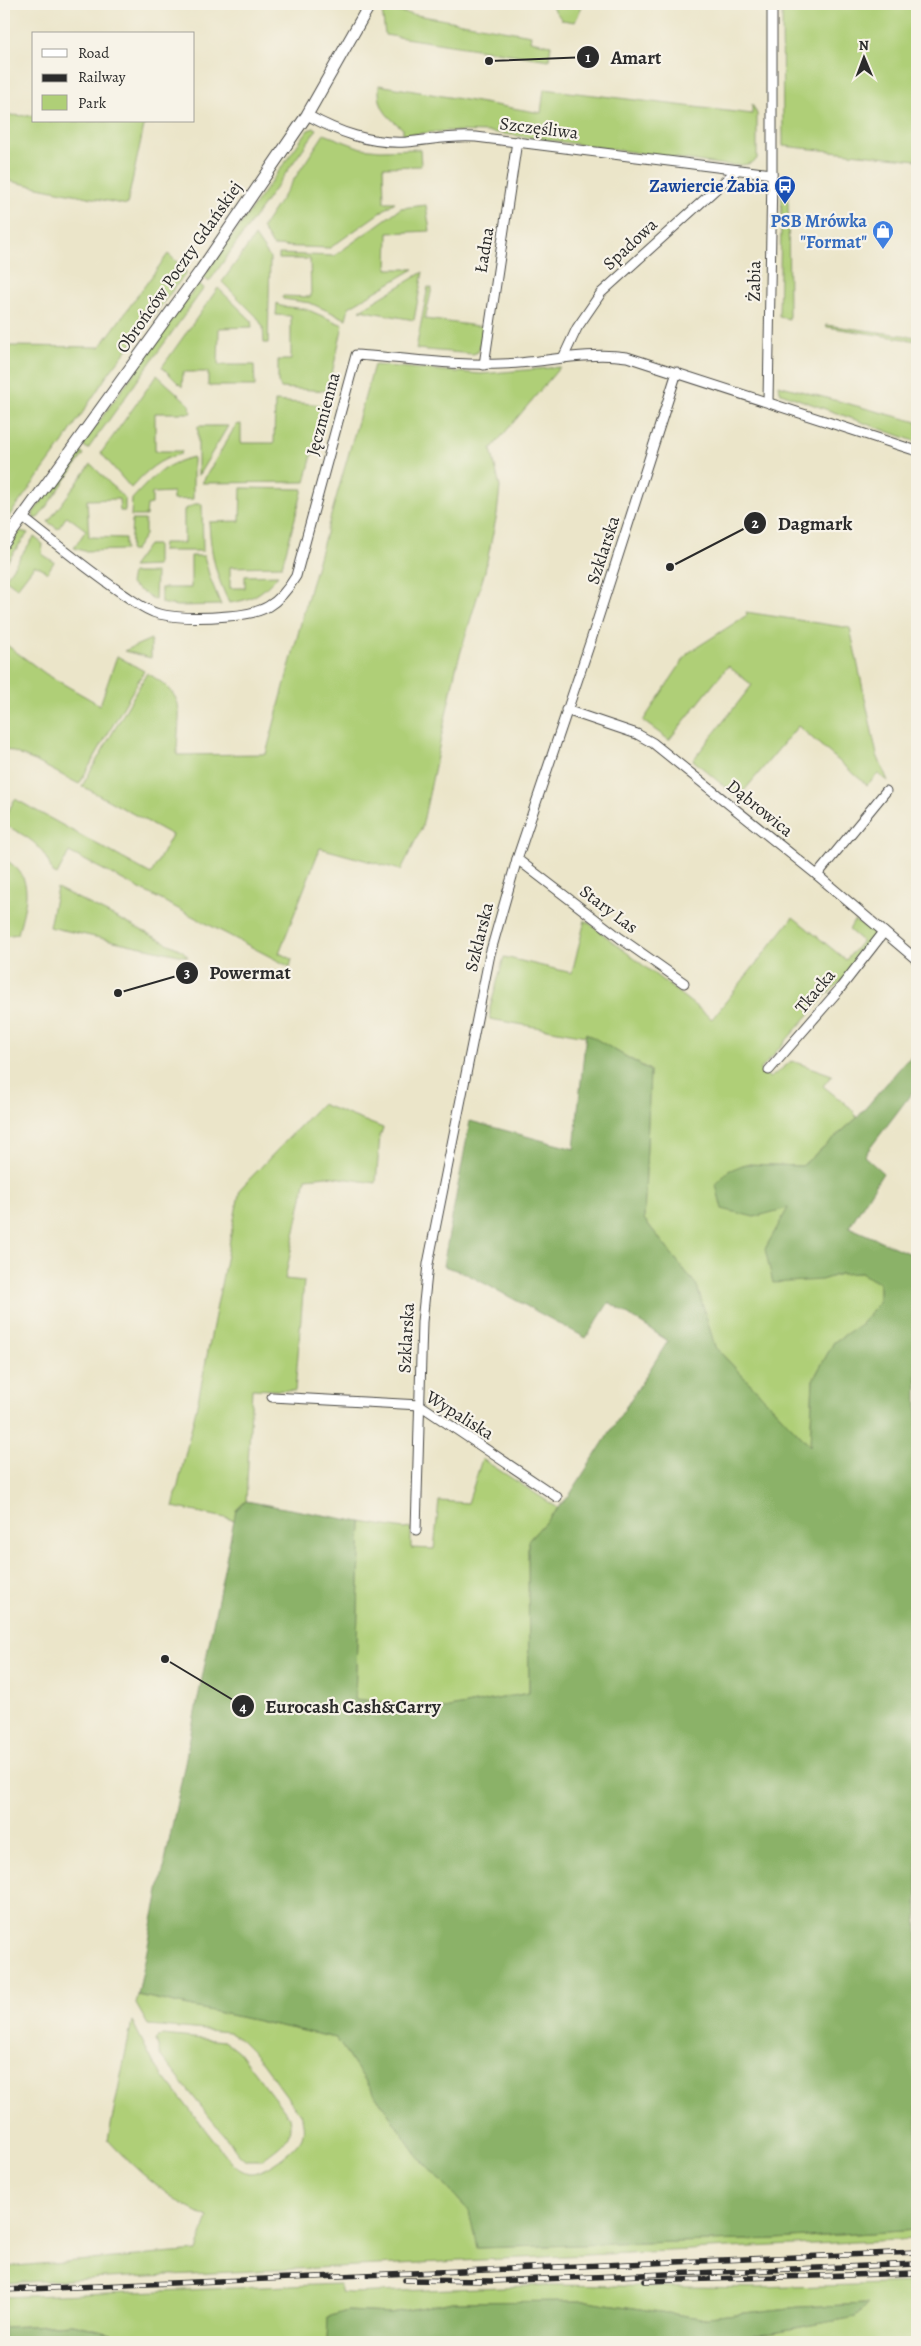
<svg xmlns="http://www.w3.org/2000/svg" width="921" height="2346" viewBox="0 0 921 2346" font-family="Alegreya,serif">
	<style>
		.green { fill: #afcf77; stroke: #6d7d51 }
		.forest { fill: #8bb268; stroke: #5b6e4a }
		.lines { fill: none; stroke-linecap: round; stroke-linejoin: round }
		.minor-casing { stroke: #484743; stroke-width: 11 }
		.tertiary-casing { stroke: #484743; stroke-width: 13 }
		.minor { stroke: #fff; stroke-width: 9 }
		.tertiary { stroke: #fff; stroke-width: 11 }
		.rail-casing { stroke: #2b2b2b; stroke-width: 5.5 }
		.rail { stroke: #f7f3e8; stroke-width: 4; stroke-dasharray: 11; stroke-linecap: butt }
		.labels { text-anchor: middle; stroke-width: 4.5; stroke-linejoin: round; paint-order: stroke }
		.street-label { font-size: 18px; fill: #2b2b2b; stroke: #f7f3e8 }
		.transit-label { font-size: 18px; font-weight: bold; fill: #164399; stroke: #f7f3e8; text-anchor: end }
		.shop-label { font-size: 18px; font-weight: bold; fill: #366cbe; stroke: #f7f3e8; text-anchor: end }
		.leader { fill: none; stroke: #2b2b2b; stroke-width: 2 }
		.callout-dot { fill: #2b2b2b; stroke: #f7f3e8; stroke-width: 2 }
		.mark-label { font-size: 15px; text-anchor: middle; font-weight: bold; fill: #fff }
		.callout-label { font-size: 19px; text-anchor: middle; font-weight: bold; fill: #2b2b2b; stroke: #f7f3e8; stroke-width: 4.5; stroke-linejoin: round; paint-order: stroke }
	</style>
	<rect width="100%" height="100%" fill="#f7f3e8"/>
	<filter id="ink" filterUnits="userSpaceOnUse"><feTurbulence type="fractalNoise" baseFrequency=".02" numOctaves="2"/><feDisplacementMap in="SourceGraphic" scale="10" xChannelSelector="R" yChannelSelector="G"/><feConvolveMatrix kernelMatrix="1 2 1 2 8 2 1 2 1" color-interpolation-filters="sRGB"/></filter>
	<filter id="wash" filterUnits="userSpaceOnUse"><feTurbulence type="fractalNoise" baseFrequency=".0096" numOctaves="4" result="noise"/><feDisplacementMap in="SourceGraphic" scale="20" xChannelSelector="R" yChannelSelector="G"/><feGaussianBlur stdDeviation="1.12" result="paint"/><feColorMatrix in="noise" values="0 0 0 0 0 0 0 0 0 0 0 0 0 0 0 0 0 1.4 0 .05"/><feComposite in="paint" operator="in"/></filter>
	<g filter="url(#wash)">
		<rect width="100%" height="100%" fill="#ebe5c9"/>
		<g class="green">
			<polygon points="550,4 583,4 575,22 562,20"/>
			<polygon points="782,4 902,4 917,6 917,160 783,146"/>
			<polygon points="382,9 531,35 530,41 551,45 549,60 385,35"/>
			<path d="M379 85 541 113 544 89 752 114V104L757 114V159C748 167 736 165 725 165L491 132 447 131 403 135V129C386 115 378 109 379 85Z"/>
			<polygon points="4,115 34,116 34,121 145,121 127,205 4,180"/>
			<polygon points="314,128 317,129 209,282 203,277 308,130"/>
			<polygon points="324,134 361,148 380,150 420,149 421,166 383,167 384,202 395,202 330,248 273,246 262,228"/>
			<polygon points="782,181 788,181 789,319 779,317"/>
			<polygon points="426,205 430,231 388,233 387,269 414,269 349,307 346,319 310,303 283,299 282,296 311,297 310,259 279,259 279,254 334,256 401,208"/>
			<polygon points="255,236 270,258 268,343 264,343 263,327 257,317 222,282"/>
			<polygon points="168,254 184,268 186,273 106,377 62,444 4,523 4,346 100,347"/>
			<polygon points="423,272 414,320 360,310"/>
			<polygon points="198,284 204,288 88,449 82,445"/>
			<polygon points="428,287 432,288 425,319 485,327 478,352 473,354 416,349"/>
			<polygon points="218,288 251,320 252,327 219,328 218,365 254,365 255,386 208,386 208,372 183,372 182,387 162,367"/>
			<polygon points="277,303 280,306 306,309 343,325 328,391 281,388 278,382 278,360 291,360 291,316 276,315"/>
			<polygon points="826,325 917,337 917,341 827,327"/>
			<path d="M374 365 481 374 560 367 491 449 500 487 497 514 485 571 456 668 422 827 401 870 320 848 279 953 292 959 290 967 69 852 57 875 53 873C42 845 33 840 7 826L4 819 15 799 151 874 172 835 82 786 147 673C191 698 177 712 177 755L266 754 310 589Z"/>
			<path d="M157 375 190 405 191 413H155V451H182L181 454C159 459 146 471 131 488L101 453Z"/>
			<polygon points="778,385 917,422 917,442 781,393"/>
			<polygon points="275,401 325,405 305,482 202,483 236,425 241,424 241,443 274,443"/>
			<polygon points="198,426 228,426 198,476"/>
			<polygon points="78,450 84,454 39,517 34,519 33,513"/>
			<path d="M193 457V499L173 500V492L152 493V504L147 505 146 516H131L132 499C153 477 162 465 193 457Z"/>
			<polygon points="91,464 125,499 125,511 120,511 119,499 87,500 89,537 125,538 125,550 84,551 74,548 86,530 67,516 58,529 48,522"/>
			<path d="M241 488 303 489 282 566 230 567V588H245V576L278 575C263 593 252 600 229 603 215 573 211 555 209 522L240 521Z"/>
			<polygon points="195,504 202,504 203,551 162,551 163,543 184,543 184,510"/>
			<polygon points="132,520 145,520 145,535 134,551 130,551"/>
			<polygon points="20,531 28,533 4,566 4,554"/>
			<polygon points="34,537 43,544 42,554 54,562 47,573 40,567 34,566 17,588 5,579"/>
			<polygon points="148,545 157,545 157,566 132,567"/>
			<polygon points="191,556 204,556 210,578 221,605 177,606 161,603 161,588 191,588"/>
			<polygon points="132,573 156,573 155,600 130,584"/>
			<polygon points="746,612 850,628 877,755 888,781 878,774 867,785 798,726 738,798 693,760 752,685 728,666 669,740 643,721 688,653 747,615"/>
			<polygon points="151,639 151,658 124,651"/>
			<polygon points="4,643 46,674 100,705 117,656 144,671 79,784 35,761 4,748"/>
			<path d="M4 859C37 877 25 904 18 934L4 936Z"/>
			<polygon points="57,888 183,951 188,957 49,927"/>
			<polygon points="793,917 846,960 862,941 849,930 854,921 872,930 874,935 872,941 846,977 828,993 760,1070 770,1078 792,1061 832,1075 823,1086 852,1109 857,1118 802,1166 745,1164 754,1217 789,1207 765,1249 821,1280 840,1274 861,1273 879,1283 879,1302 861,1324 834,1342 813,1380 810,1446 715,1347 697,1286 644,1219 650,1070 586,1034 586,1036 490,1019 490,1008 504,957 572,973 585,920 712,1019"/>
			<polygon points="321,1104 383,1128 380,1136 376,1183 327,1176 306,1178 285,1279 304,1281 295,1391 252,1389 246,1501 236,1510 235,1520 173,1507 199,1396 240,1189"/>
			<polygon points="482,1459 558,1508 528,1541 529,1693 444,1709 355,1699 361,1522 404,1529 411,1528 411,1548 434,1549 439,1501 468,1503"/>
			<path d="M138 1995 336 2038 416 2154 469 2211 478 2248 775 2239 917 2230V2239L4 2283V2267L197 2251 208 2217C170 2201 136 2170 108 2140L132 2021 154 2064 232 2164C236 2167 243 2172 249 2173 263 2175 297 2149 302 2137 305 2129 303 2121 300 2114L258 2057 241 2040 229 2032 148 2025 136 2004Z"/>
			<path d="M162 2035 224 2041 229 2044 238 2051 289 2117C294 2141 279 2146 262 2160H246L240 2155 160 2055 156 2040Z"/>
			<polygon points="917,2283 917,2342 718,2342 856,2317 867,2304 799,2307 700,2318 588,2301 453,2302 390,2313 347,2311 328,2317 327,2342 141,2342 129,2337 73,2324 4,2327 4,2297 340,2284 340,2292 351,2293 552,2285 759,2288"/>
		</g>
		<g class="forest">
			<polygon points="586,1033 650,1071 644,1219 697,1286 715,1347 810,1446 813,1380 834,1342 861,1324 879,1302 879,1283 861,1273 840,1274 821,1280 773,1283 765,1249 788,1208 754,1217 722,1209 716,1185 728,1171 745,1164 802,1166 857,1118 906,1061 917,1053 917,1086 864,1156 883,1173 849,1227 917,1257 917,2230 775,2239 477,2248 469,2211 416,2154 336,2038 138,1995 236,1510 246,1501 361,1522 355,1699 444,1709 529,1693 528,1541 569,1496 668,1341 609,1302 586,1338 465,1273 443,1266 470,1121 574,1149"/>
			<polygon points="588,2301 700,2318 799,2307 868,2304 856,2317 718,2342 327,2342 328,2317 347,2311 390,2313 453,2302"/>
			<polygon points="73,2324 129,2337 141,2342 4,2342 4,2327"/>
		</g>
	</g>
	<g filter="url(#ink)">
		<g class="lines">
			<g class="minor-casing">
				<g id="minor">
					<path d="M307 115C338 132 370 144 406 142 431 140 451 135 476 137L772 174"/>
					<polyline points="563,358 577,328 601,293 737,170"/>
					<polyline points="484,365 517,141"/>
					<polyline points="768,401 772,174 772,4"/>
					<path d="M22 517C55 543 88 570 123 594 134 601 146 611 159 614 181 619 206 618 228 616 262 614 278 606 296 576L356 355C404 358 453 366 501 364 543 363 584 351 627 357L917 451"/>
					<polyline points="566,710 637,734 653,743 817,875 917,960"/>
					<polyline points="517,859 620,938 684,983"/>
					<polyline points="817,875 886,791"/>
					<polyline points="769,1070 838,991 884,932"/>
					<polyline points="272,1397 420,1405 557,1497"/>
					<polyline points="416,1530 422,1322 428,1264 490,954 517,859 592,637 677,372"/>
				</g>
			</g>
			<g class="tertiary-casing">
				<polyline id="tertiary" points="4,543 201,270 307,115 370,4"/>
			</g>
			<use href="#minor" class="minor"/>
			<use href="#tertiary" class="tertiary"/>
			<g class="rail-casing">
				<g id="rail">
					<polyline points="405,2280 492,2281 917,2264"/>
					<polyline points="645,2281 917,2273"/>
					<polyline points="4,2290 917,2252"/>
				</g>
			</g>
			<use href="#rail" class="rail"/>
		</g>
	</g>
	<defs>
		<g id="bus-pin" transform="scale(1.125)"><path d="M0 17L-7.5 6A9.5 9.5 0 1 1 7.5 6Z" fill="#1a4fb4" stroke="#f7f3e8"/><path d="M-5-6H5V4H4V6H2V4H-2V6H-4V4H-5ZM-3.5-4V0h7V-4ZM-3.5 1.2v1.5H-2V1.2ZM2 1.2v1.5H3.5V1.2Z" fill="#fff"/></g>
		<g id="shop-pin" transform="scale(1.125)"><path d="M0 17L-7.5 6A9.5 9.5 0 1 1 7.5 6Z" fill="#3f7fe0" stroke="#f7f3e8"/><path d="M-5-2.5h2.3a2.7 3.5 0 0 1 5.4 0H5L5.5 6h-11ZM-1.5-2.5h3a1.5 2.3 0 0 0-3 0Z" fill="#fff"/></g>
	</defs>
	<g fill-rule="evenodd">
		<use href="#bus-pin" x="785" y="186"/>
		<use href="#shop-pin" x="883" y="231"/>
	</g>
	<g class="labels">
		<g class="street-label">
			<text transform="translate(539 128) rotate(7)" y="6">Szczęśliwa</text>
			<text transform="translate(630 244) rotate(-43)" y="6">Spadowa</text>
			<text transform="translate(484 250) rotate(-81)" y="6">Ładna</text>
			<text transform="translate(179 267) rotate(-55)" y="6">Obrońców Poczty Gdańskiej</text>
			<text transform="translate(754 281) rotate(-89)" y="6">Żabia</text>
			<text transform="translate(323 414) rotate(-75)" y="6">Jęczmienna</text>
			<text transform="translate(603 550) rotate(-72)" y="6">Szklarska</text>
			<text transform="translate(760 808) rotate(39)" y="6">Dąbrowica</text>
			<text transform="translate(609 909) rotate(37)" y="6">Stary Las</text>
			<text transform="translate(479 937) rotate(-76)" y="6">Szklarska</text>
			<text transform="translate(815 991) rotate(-50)" y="6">Tkacka</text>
			<text transform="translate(406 1338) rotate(-87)" y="6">Szklarska</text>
			<text transform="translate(460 1415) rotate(32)" y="6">Wypaliska</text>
		</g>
		<g class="transit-label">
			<text x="769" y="192">Zawiercie Żabia</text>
		</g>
		<g class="shop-label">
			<text x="867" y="227">PSB Mrówka<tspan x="867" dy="21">"Format"</tspan></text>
		</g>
	</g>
	<path class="leader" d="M489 61L588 57M670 567L755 523M118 993L187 973M165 1659L243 1706"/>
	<g class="callout-dot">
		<circle cx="489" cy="61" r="5"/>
		<circle cx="670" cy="567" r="5"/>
		<circle cx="118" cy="993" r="5"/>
		<circle cx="165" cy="1659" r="5"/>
		<circle cx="588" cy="57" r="12"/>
		<circle cx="755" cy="523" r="12"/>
		<circle cx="187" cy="973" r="12"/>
		<circle cx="243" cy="1706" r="12"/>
	</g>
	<g class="mark-label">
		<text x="588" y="62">1</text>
		<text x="755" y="528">2</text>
		<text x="187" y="978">3</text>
		<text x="243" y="1712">4</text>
	</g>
	<g class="callout-label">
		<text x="636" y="64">Amart</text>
		<text x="815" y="530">Dagmark</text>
		<text x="250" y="979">Powermat</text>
		<text x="353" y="1713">Eurocash Cash&amp;Carry</text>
	</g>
	<rect width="921" height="2346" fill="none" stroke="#f7f3e8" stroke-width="20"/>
	<rect x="32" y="32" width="162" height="90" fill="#f7f3e8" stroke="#a5a39c"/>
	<rect x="42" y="49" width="25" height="8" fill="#ffffff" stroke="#a5a39c"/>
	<text x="78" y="58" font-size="15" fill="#2b2b2b">Road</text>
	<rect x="42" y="74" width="25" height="8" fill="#2b2b2b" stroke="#a5a39c"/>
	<text x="78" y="82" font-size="15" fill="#2b2b2b">Railway</text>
	<rect x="42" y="95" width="25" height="15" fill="#afcf77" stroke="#a5a39c"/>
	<text x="78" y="108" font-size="15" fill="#2b2b2b">Park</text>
	<g transform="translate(864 58) rotate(359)" stroke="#f7f3e8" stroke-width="4" paint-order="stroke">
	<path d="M0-4L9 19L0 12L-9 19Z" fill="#2b2b2b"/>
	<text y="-8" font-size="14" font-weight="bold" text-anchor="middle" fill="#2b2b2b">N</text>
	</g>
</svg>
